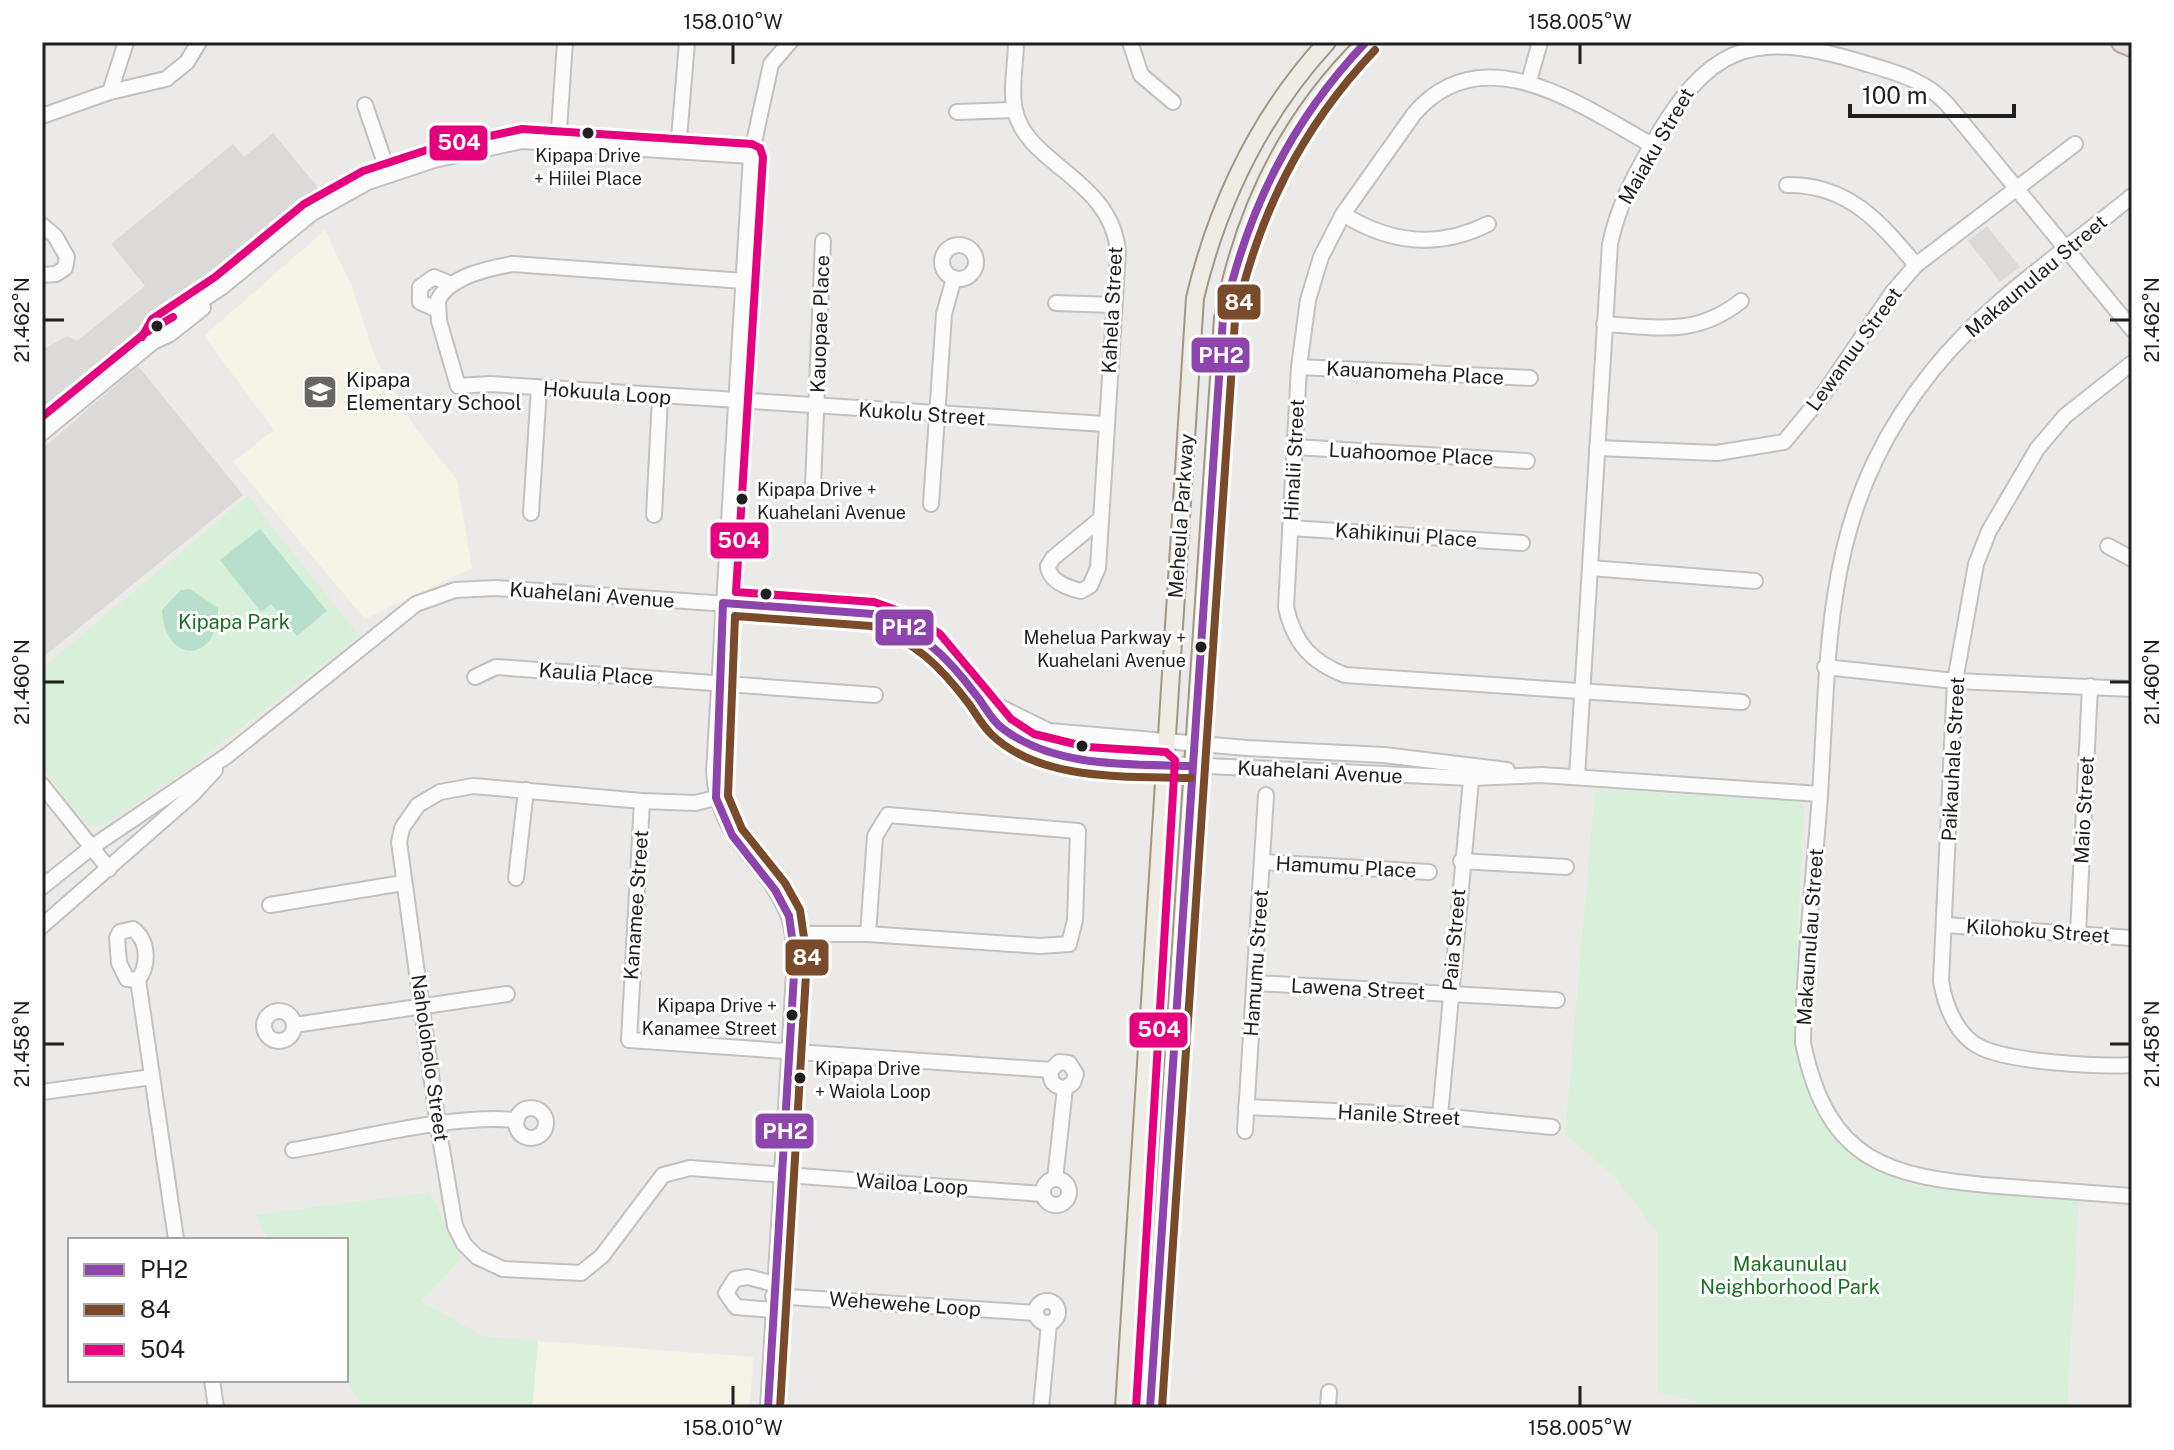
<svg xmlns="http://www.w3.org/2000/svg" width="2174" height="1450" viewBox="0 0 2174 1450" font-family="'Public Sans',sans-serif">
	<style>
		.residential { fill: #dbdad9 }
		.education { fill: #f4f3e5 }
		.park { fill: #d8efd9 }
		.pitch { fill: #b8dece }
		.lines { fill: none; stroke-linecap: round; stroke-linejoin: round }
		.minor-casing { stroke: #c2c1c0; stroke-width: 18 }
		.major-casing { stroke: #a09887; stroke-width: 20 }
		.highway-casing { stroke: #bea2aa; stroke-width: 24 }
		.minor { stroke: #fcfcfc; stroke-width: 14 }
		.major { stroke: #efebe5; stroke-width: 16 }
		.highway { stroke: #e9e0e1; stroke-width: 20 }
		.bus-1-casing { stroke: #fff; stroke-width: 14 }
		.bus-2-casing { stroke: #fff; stroke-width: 14 }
		.bus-3-casing { stroke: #fff; stroke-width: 14 }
		.bus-1 { stroke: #8e44ad; stroke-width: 8 }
		.bus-2 { stroke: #7a4b2a; stroke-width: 8 }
		.bus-3 { stroke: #e5007d; stroke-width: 8 }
		.ticks { fill: none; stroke: #1f1f1f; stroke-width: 3 }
		.bus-dot { fill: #1f1f1f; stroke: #fff; stroke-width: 3 }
		.labels { text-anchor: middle; stroke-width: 6; stroke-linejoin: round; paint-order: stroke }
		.bus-label { font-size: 18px; fill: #1f1f1f; stroke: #fff; text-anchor: start }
		.street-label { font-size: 20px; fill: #1f1f1f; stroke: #fff }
		.poi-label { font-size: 20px; fill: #1f1f1f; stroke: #fff; text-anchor: start }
		.park-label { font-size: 20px; fill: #197121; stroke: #fff }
		.line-badge { stroke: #fff; stroke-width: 3 }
		.badge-label { font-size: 22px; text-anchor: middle; font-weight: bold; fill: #fff }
		.neatline { fill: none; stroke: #1f1f1f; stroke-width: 3 }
		.ticks-label { font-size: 20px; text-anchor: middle; fill: #1f1f1f }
	</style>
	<rect width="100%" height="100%" fill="#eceae8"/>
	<g class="residential">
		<polygon points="273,133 321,191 42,419 42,350 67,336 77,341 145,286 111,244 233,144 244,157"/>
		<polygon points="1987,226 2020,267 2000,282 1968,241"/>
		<polygon points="138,366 243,495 42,658 42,449"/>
	</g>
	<g class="education">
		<polygon points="325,230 352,287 375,357 414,426 457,480 472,568 365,619 233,462 274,430 204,336"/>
		<polygon points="538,1341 754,1357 749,1408 532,1408"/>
	</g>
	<g class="park">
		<polygon points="248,496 359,636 185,772 104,825 88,825 42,768 42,668"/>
		<polygon points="1595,789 1795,801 1804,806 1793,1033 1799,1070 1828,1128 1845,1149 1870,1168 1918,1187 2079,1201 2067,1408 1726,1408 1657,1392 1657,1233 1615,1177 1565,1134"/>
		<polygon points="430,1192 461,1259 421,1301 482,1336 538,1341 532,1408 363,1408 346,1378 346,1240 269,1240 255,1215"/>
	</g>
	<g class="pitch">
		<polygon points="260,529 327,611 297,636 271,604 261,612 220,560"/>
		<path d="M190 589 218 608C219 663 165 666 162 610L181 590Z"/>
	</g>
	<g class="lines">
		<g class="minor-casing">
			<g id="minor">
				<path d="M1016 42C1016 63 1010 90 1015 110 1026 164 1111 179 1118 251L1098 568 1090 586 1081 591C1068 588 1049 581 1048 566L1053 558 1098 521"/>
				<polyline points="1130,42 1141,75 1173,102"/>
				<polyline points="1529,81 1540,42"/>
				<polyline points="110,92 126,42"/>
				<polyline points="365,105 389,175"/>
				<polyline points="957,112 1014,110"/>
				<polyline points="42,116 110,92 166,79 187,62 199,42"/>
				<polyline points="558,144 565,42"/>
				<path d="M1652 145C1583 107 1483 33 1414 114L1343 214 1321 257 1308 300 1299 367 1286 607C1294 643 1311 662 1345 675L1742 702"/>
				<polyline points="678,151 687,42"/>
				<path d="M1787 185C1848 184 1880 222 1916 265"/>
				<path d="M2132 196C2064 252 1988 301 1932 371 1823 507 1830 633 1820 795 1814 878 1804 960 1803 1043 1828 1163 1888 1177 1998 1186 2042 1189 2087 1193 2132 1196"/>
				<path d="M1343 214C1389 243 1438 249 1488 224"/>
				<polyline points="42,225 55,236 67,257 65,268 56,274 42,275"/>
				<circle cx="959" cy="262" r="17"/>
				<path d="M744 281 513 264C489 268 450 276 438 300L439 321 458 386 490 384 1105 424"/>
				<polyline points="1056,303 1113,305"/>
				<polyline points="438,310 420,302 420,287 434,277 451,284"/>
				<path d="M1604 324C1659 327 1695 337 1741 301"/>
				<polyline points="153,342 160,328 222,287 311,214 368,182 434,160 522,141 751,156"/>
				<path d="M2132 363 2065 416 2037 449 1989 531 1976 564 1955 681 1941 981C1945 1006 1957 1037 1982 1048 2013 1062 2097 1067 2132 1065"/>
				<polyline points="1299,367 1530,378"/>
				<polyline points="42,433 153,342 170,334 203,308"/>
				<polyline points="1295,447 1527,461"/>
				<polyline points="1597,448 1717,453 1784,442 1822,396 1892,293 1916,265 2075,144"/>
				<polyline points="813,486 823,241"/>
				<polyline points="931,504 944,314 954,278"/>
				<polyline points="531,513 539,388"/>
				<polyline points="654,515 660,398"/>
				<polyline points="1290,528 1522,543"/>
				<polyline points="2108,546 2132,559"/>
				<polyline points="1590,568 1755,581"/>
				<polyline points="1825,667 1955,681 2132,689"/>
				<polyline points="475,677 496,667 875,695"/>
				<polyline points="982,698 1049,731 1247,748 1384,755 1507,770"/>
				<path d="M1577 777 1610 244C1618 206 1634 176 1653 143 1707 49 1749 29 1854 60 1889 71 1922 77 1947 104L2132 329"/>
				<polyline points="42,785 109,869"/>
				<polyline points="716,798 695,803 642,801 473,786 440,792 418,805 402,828 399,842 438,1126 455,1226 464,1244 477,1257 503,1269 581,1273 602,1256 663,1175 690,1168 1043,1194"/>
				<polyline points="642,801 629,1040 1051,1070"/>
				<polygon points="888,815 1078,831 1075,920 1069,944 1040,946 868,934 875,836"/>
				<polyline points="1461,861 1566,867"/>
				<polyline points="1263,862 1429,872"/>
				<polyline points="516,878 526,790"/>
				<polyline points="42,887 92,847 228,755 416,604 455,590 496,588 873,614 913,627 939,647 999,726 1033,747 1055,753 1164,764 1471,778 1542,775 1820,794"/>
				<polyline points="270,905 403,883"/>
				<polyline points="1945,925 2132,938"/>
				<polyline points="42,926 193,794 215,770"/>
				<polyline points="793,934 868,934"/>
				<polyline points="2078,934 2090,686"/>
				<path d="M138 980 127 979 119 963 117 938 120 932 133 929C149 941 149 965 138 980L176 1239"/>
				<polyline points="1255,983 1557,1000"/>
				<circle cx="279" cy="1026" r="15"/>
				<polyline points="294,1025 507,994"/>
				<polyline points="42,1092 152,1077"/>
				<polyline points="1246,1107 1440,1116 1552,1127"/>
				<circle cx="531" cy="1123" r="15"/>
				<polyline points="1440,1116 1472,769"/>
				<polyline points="1245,1131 1266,795"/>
				<path d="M293 1150C360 1139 450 1114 517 1120"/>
				<circle cx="1056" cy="1192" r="13"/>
				<path d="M1055 1179 1065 1088 1073 1083 1076 1074 1069 1063 1059 1062 1051 1070C1049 1081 1054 1087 1065 1088"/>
				<polyline points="773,1296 1036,1313"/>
				<circle cx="1047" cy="1312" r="11"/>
				<polyline points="773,1310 736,1307 726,1293 735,1279 748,1277 774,1284"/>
				<polyline points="212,1380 216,1408"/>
				<path d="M768 1408 795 958C794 943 793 928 788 914 764 856 718 842 714 771L751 156 771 64 790 42"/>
				<polyline points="1041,1408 1049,1323"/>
				<polyline points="1328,1408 1329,1392"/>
			</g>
		</g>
		<g class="major-casing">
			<g id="major">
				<path d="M1124 1408 1195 298C1218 202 1260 115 1327 42"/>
				<path d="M1150 1408 1223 318C1243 212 1288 118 1366 42"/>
			</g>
		</g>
		<g class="highway-casing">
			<polyline id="highway" points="2122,42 2132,46"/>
		</g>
		<use href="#minor" class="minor"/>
		<use href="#major" class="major"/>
		<use href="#highway" class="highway"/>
		<g class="bus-1-casing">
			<g id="bus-1">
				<path d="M768 1408 795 958 789 916 775 890 732 835 716 798 723 603 873 614C920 630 947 656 976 695 985 706 991 720 1002 728 1054 768 1129 764 1191 766"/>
				<path d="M1150 1408 1223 318C1247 211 1290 122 1366 42"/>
			</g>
		</g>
		<g class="bus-2-casing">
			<g id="bus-2">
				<path d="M780 1408 807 958 800 910 785 883 742 829 728 796 735 616 871 626C915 641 941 667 969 704 976 714 982 725 991 734 1040 782 1127 776 1191 778"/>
				<path d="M1162 1408 1235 320C1258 215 1301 128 1375 50"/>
			</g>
		</g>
		<g class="bus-3-casing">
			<g id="bus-3">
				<polyline points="142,337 152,319 215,277 304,204 363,171 430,149 522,129 752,144 760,148 763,157 736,592 874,602 913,616 940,634 1011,719 1034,734 1087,747 1166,752 1175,760 1136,1408"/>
				<polyline points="42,417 145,333 173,317"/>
			</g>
		</g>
		<use href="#bus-1" class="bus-1"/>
		<use href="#bus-2" class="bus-2"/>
		<use href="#bus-3" class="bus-3"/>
	</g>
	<path class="ticks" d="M733 44V64M1580 44V64M44 320H64M2110 320H2130M44 682H64M2110 682H2130M44 1044H64M2110 1044H2130M733 1386V1406M1580 1386V1406"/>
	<defs>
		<g id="school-square" transform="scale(1.8)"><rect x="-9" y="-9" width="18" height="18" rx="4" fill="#676665" stroke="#fff"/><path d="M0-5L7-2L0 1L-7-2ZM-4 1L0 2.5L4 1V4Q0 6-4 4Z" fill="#fff"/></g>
	</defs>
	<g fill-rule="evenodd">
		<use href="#school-square" x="320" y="392"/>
	</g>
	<g class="bus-dot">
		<circle cx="588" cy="133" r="7"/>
		<circle cx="157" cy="326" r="7"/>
		<circle cx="742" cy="499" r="7"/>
		<circle cx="766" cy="594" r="7"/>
		<circle cx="1201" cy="647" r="7"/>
		<circle cx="1082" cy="746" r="7"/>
		<circle cx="792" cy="1015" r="7"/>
		<circle cx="800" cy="1078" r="7"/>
	</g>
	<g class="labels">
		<g class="bus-label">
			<text x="588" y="162" text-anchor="middle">Kipapa Drive<tspan x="588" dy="23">+ Hiilei Place</tspan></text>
			<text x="757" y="496">Kipapa Drive +<tspan x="757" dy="23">Kuahelani Avenue</tspan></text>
			<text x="1186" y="644" text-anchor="end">Mehelua Parkway +<tspan x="1186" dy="23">Kuahelani Avenue</tspan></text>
			<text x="777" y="1012" text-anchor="end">Kipapa Drive +<tspan x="777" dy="23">Kanamee Street</tspan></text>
			<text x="815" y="1075">Kipapa Drive<tspan x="815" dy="23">+ Waiola Loop</tspan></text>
		</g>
		<g class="street-label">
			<text transform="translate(1656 146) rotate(-60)" y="7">Maiaku Street</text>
			<text transform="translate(2036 276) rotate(-40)" y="7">Makaunulau Street</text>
			<text transform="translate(1112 310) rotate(-87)" y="7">Kahela Street</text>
			<text transform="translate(820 324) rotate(-88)" y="7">Kauopae Place</text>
			<text transform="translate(1854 349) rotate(-54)" y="7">Lewanuu Street</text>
			<text transform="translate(1415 373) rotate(3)" y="7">Kauanomeha Place</text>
			<text transform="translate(607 393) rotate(4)" y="7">Hokuula Loop</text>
			<text transform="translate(922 414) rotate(4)" y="7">Kukolu Street</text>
			<text transform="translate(1411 454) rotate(3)" y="7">Luahoomoe Place</text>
			<text transform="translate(1294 460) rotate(-87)" y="7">Hinalii Street</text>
			<text transform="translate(1181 516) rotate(-86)" y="7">Meheula Parkway</text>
			<text transform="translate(1406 535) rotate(4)" y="7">Kahikinui Place</text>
			<text transform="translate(592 595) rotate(4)" y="7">Kuahelani Avenue</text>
			<text transform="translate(596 674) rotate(4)" y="7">Kaulia Place</text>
			<text transform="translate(1953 759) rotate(-87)" y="7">Paikauhale Street</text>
			<text transform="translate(1320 772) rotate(3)" y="7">Kuahelani Avenue</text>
			<text transform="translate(2084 810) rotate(-87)" y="7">Maio Street</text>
			<text transform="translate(1346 867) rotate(3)" y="7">Hamumu Place</text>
			<text transform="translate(636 905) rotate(-86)" y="7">Kanamee Street</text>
			<text transform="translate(2038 931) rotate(4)" y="7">Kilohoku Street</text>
			<text transform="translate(1810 937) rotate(-86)" y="7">Makaunulau Street</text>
			<text transform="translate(1454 940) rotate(-85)" y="7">Paia Street</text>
			<text transform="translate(1256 963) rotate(-86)" y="7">Hamumu Street</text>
			<text transform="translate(1358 989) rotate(3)" y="7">Lawena Street</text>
			<text transform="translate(430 1058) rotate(82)" y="7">Naholoholo Street</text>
			<text transform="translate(1399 1115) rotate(3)" y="7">Hanile Street</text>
			<text transform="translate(912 1184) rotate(4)" y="7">Wailoa Loop</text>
			<text transform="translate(905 1304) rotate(4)" y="7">Wehewehe Loop</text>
		</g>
		<g class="poi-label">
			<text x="346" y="387">Kipapa<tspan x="346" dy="23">Elementary School</tspan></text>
		</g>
		<g class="park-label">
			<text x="234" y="629">Kipapa Park</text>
			<text x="1790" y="1271">Makaunulau<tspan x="1790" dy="23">Neighborhood Park</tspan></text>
		</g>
	</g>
	<g class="line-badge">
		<rect x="428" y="124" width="61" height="38" rx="8" fill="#e5007d"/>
		<rect x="1216" y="283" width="46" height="38" rx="8" fill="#7a4b2a"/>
		<rect x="1190" y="336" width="61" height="38" rx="8" fill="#8e44ad"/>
		<rect x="709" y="521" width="61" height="39" rx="8" fill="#e5007d"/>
		<rect x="874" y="608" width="61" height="39" rx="8" fill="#8e44ad"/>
		<rect x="784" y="938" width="46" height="39" rx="8" fill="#7a4b2a"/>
		<rect x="1128" y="1011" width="61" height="38" rx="8" fill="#e5007d"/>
		<rect x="754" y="1112" width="61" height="38" rx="8" fill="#8e44ad"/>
	</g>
	<g class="badge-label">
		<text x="459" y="150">504</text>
		<text x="1239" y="310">84</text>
		<text x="1221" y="363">PH2</text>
		<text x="739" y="548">504</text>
		<text x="904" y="635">PH2</text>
		<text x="807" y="965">84</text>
		<text x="1159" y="1037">504</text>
		<text x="785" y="1139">PH2</text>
	</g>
	<rect width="2174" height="1450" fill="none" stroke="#ffffff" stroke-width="88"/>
	<rect x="68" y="1238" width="280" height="144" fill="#ffffff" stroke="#a5a5a5" stroke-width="2"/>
	<rect x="84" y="1264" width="40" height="12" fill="#8e44ad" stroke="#a5a5a5" stroke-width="2"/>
	<text x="140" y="1278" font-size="24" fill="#1f1f1f">PH2</text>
	<rect x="84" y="1304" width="40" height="12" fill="#7a4b2a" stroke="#a5a5a5" stroke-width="2"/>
	<text x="140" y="1318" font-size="24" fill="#1f1f1f">84</text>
	<rect x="84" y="1344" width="40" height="12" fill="#e5007d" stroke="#a5a5a5" stroke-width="2"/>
	<text x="140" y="1358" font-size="24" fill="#1f1f1f">504</text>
	<path d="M1850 104v12h164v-12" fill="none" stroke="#1f1f1f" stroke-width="4"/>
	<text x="1862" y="104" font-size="24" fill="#1f1f1f" stroke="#ffffff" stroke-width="6" paint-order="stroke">100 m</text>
	<rect x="44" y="44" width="2086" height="1362" class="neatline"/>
	<g class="ticks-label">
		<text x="733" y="29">158.010°W</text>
		<text x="1580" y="29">158.005°W</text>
		<text transform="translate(22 320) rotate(-90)" y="7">21.462°N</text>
		<text transform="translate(2152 320) rotate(-90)" y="7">21.462°N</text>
		<text transform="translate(22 682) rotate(-90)" y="7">21.460°N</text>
		<text transform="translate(2152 682) rotate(-90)" y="7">21.460°N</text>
		<text transform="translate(22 1044) rotate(-90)" y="7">21.458°N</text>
		<text transform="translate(2152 1044) rotate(-90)" y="7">21.458°N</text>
		<text x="733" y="1435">158.010°W</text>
		<text x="1580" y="1435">158.005°W</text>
	</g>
</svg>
